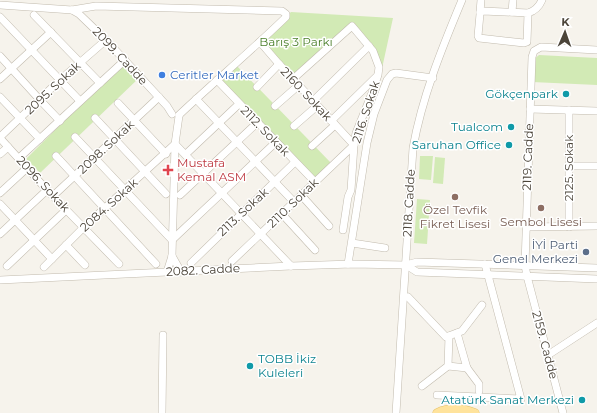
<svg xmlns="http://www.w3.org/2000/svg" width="597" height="413" viewBox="0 0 597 413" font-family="Montserrat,sans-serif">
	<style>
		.green { fill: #d2eab5 }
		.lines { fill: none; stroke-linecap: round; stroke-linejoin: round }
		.minor-casing { stroke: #c2bbae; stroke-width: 8 }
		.major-casing { stroke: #e6c16a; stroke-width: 9 }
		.minor { stroke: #fff; stroke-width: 7 }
		.major { stroke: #ffe39c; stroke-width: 8 }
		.shop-dot { fill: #3f7fe0; stroke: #fff; stroke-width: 1.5 }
		.culture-dot { fill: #0f9aa8; stroke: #fff; stroke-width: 1.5 }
		.health-dot { fill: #e0444e; stroke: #fff; stroke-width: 1.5 }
		.education-dot { fill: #8d6e63; stroke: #fff; stroke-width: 1.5 }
		.service-dot { fill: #5c6f8a; stroke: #fff; stroke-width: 1.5 }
		.labels { text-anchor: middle; stroke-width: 3; stroke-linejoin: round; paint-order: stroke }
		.park-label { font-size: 12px; fill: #4a7f2a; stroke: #fff }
		.street-label { font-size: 12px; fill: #4b4439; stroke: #fff }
		.shop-label { font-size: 12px; fill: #366cbe; stroke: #fff; text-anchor: start }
		.culture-label { font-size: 12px; fill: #0d838f; stroke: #fff; text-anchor: end }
		.health-label { font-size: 12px; fill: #be3a42; stroke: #fff; text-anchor: start }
		.education-label { font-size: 12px; fill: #785e54; stroke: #fff }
		.service-label { font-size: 12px; fill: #4e5e75; stroke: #fff; text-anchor: end }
	</style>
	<rect width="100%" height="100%" fill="#f6f3ec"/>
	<g class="green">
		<polygon points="291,12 393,18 381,73 378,62 352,27 293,79 260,42"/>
		<polygon points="539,55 597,58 597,85 532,82 532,61"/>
		<polygon points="125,60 140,77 40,173 26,159"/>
		<polygon points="235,64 333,165 315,182 217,80"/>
		<polygon points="420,156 433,156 431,180 419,179"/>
		<polygon points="435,157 445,158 443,184 433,183"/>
		<polygon points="417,199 430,200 427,244 414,243"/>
	</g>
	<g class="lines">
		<g class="minor-casing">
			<g id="minor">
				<path d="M0 5 72 10 96 6 282 11 286 14V17C251 51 214 82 179 115"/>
				<polyline points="72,10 79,14 106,40 167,106 172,114"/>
				<polygon points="483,11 528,13 527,42 524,43 479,38 478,36 480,14 480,12"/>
				<polyline points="480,12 481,0"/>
				<polyline points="512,12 513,0"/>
				<path d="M528 13C535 11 539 7 542 0"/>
				<polyline points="34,15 100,83"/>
				<polyline points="0,17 80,101"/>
				<polyline points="0,56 40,100 60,121"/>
				<polyline points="0,79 51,32"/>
				<polyline points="293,79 352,26 373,51 379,67 378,75 372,93 356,133 354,145 351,190 348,197 343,230"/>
				<polyline points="217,80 315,182"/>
				<polyline points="257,87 279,64"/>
				<polyline points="0,97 40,139"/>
				<polyline points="196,99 294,202"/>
				<polyline points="313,101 369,46"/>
				<polyline points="118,103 166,154"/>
				<polyline points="275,106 299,85"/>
				<polyline points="530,109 597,111"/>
				<polyline points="95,118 166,194"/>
				<polyline points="331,121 377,76"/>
				<polyline points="294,126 317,106"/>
				<polyline points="0,137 60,80 106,40"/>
				<polyline points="75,137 172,240 276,142"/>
				<polyline points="0,138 47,190 119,264"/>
				<polyline points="312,146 335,125"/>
				<polyline points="0,154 8,147"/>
				<polyline points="186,154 239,104"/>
				<polyline points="56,156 156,264"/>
				<polyline points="19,158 125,60"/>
				<polyline points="569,166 597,166"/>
				<polyline points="0,193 27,168"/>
				<polyline points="180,195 258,122"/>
				<polyline points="53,196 159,97"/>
				<polyline points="302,196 329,226"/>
				<polyline points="0,204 52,259"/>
				<polyline points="282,214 315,250"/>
				<polyline points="526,227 597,226"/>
				<polyline points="569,227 569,110"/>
				<polyline points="0,234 47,190"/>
				<polyline points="352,243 385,248"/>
				<polyline points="66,245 85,265"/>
				<polyline points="172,256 181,272"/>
				<polyline points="232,261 354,145 279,64 260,42"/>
				<polyline points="191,263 295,162"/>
				<polyline points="348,264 367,143 374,114 387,80 392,74 396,73 433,78"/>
				<polyline points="406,265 417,272 597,279"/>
				<polyline points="7,266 66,210"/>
				<polyline points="44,267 84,227 175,144 291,266"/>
				<polyline points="167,272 172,256 175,144 179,116"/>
				<polyline points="0,280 291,266 352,264 406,265 417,262 597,268"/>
				<polyline points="408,297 446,337 462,331 482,305"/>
				<polyline points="457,333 467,368 479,384 479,391"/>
				<polyline points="548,355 597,323"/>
				<polyline points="448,366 467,368"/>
				<polyline points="422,386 448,366 449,336"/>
				<polyline points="437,395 521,399 485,264"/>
				<polyline points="162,413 163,335"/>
				<path d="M396 413 413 148C422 97 442 48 462 0"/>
				<polyline points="563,413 527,276 525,265 532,57 534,51 541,47 597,50"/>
			</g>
		</g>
		<g class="major-casing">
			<path id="major" d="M437 413C449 407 462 408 475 413"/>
		</g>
		<use href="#minor" class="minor"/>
		<use href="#major" class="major"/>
	</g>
	<circle class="shop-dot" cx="162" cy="75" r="4"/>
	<g class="culture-dot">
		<circle cx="566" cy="94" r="4"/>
		<circle cx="511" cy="127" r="4"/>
		<circle cx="509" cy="145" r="4"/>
		<circle cx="250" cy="366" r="4"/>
		<circle cx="582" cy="400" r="4"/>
	</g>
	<path class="health-dot" d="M166 164h4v4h4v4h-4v4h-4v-4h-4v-4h4z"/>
	<g class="education-dot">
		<circle cx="455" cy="197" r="4"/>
		<circle cx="541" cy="208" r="4"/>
	</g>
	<circle class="service-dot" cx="586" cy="252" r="4"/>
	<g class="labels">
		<g class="park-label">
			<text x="296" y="46">Barış 3 Parkı</text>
		</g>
		<g class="street-label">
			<text transform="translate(120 56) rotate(47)" y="4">2099. Cadde</text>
			<text transform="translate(53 88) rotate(-43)" y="4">2095. Sokak</text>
			<text transform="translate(306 94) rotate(47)" y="4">2160. Sokak</text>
			<text transform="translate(366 112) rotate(-72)" y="4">2116. Sokak</text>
			<text transform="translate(265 131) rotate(46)" y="4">2112. Sokak</text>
			<text transform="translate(106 147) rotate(-43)" y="4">2098. Sokak</text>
			<text transform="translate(528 157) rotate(-88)" y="4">2119. Cadde</text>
			<text transform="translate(569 168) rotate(-90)" y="4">2125. Sokak</text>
			<text transform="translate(43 184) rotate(47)" y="4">2096. Sokak</text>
			<text transform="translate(293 203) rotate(-44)" y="4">2110. Sokak</text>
			<text transform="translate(409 203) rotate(-87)" y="4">2118. Cadde</text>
			<text transform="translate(109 205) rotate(-42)" y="4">2084. Sokak</text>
			<text transform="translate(243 212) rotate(-43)" y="4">2113. Sokak</text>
			<text transform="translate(203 270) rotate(-3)" y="4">2082. Cadde</text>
			<text transform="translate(545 345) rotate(75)" y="4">2159. Cadde</text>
		</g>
		<g class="shop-label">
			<text x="170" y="79">Ceritler Market</text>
		</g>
		<g class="culture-label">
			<text x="558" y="98">Gökçenpark</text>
			<text x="503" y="131">Tualcom</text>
			<text x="501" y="149">Saruhan Office</text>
			<text x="258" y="363" text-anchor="start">TOBB İkiz<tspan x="258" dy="14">Kuleleri</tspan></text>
			<text x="574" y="404">Atatürk Sanat Merkezi</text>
		</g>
		<g class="health-label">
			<text x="177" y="167">Mustafa<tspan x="177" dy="14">Kemal ASM</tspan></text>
		</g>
		<g class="education-label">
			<text x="455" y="214">Özel Tevfik<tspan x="455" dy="14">Fikret Lisesi</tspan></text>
			<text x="541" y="226">Sembol Lisesi</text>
		</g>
		<g class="service-label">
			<text x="578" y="249">İYİ Parti<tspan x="578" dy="14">Genel Merkezi</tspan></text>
		</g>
	</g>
	<g transform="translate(565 32) rotate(2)" stroke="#ffffff" stroke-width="3" paint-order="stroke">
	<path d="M0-3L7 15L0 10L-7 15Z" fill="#4b4439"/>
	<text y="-6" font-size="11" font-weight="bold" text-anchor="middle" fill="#4b4439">K</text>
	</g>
</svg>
